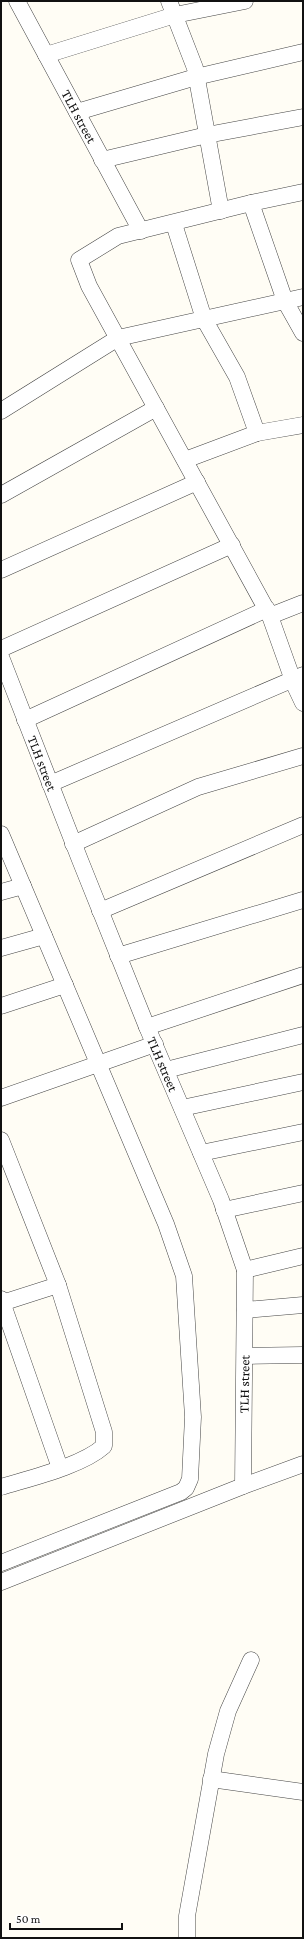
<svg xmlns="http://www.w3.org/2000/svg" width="304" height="1939" viewBox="0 0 304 1939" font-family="'Crimson Pro',serif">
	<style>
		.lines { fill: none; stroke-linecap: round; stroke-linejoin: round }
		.minor-casing { stroke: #444; stroke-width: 17 }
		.minor { stroke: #fff; stroke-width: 16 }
		.labels { text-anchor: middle; stroke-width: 4; stroke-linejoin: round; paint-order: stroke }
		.street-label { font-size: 14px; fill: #111; stroke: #fff }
	</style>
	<rect width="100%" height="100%" fill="#fffdf5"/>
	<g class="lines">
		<g class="minor-casing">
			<g id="minor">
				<path id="s1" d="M17 1 141 231"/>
				<polyline points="169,1 195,68 221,211"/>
				<polyline points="46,55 175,15 245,1"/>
				<polyline points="77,112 196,77 303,52"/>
				<polyline points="102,160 207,135 303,117"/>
				<polyline points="303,192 251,203 118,236 79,260 89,286 270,616 295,686 303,703"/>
				<polyline points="251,203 285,301 303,333"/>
				<polyline points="174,224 204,319 237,377 257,433"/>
				<polyline points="1,411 118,338 303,297"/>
				<polyline points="185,460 257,433 303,425"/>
				<polyline points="1,495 156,408"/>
				<polyline points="1,570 197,482"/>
				<polyline points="270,616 303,603"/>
				<polyline points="1,649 232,545"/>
				<path id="s2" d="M1 657 80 860 147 1027 221 1200 245 1270 243 1486"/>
				<polyline points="25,720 267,609"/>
				<polyline points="50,784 303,675"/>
				<polyline points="1,834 166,1224 184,1276 193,1417 190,1479 186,1488 181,1492 1,1563"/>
				<polyline points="73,844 198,787 303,756"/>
				<polyline points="1,892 23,886"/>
				<polyline points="100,911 303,825"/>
				<polyline points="1,948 44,936"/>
				<polyline points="118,956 303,900"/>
				<polyline points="1,1006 65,985"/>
				<polyline points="147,1027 303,975"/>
				<polyline points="166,1070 303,1035"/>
				<polyline points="1,1098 155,1044"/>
				<polyline points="182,1108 303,1082"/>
				<path d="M1 1140 58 1285 104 1432V1446C82 1466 30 1478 1 1487"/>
				<polyline points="201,1153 303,1132"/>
				<polyline points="224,1210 303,1193"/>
				<polyline points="245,1270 303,1256"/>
				<polyline points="1,1299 60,1468"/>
				<polyline points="2,1303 58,1285"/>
				<polyline points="245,1310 303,1305"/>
				<polyline points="245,1356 303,1355"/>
				<polyline points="1,1582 243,1486 303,1464"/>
				<polyline points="211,1779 303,1792"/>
				<polyline points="187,1938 187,1916 216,1754 228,1711 251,1660"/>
			</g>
		</g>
		<use href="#minor" class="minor"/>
	</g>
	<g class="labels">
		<g class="street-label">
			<text dy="5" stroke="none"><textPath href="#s1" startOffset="131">TLH street</textPath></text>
			<text dy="5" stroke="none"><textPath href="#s2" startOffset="114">TLH street</textPath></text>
			<text dy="5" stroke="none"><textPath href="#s2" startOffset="438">TLH street</textPath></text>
			<text transform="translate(244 1384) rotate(-89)" y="5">TLH street</text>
		</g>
	</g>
	<rect width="304" height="1939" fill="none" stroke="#111111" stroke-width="4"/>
	<path d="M10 1923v6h112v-6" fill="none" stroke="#111111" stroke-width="2"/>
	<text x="16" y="1923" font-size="12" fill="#111111" stroke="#ffffff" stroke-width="3" paint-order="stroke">50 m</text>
</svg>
